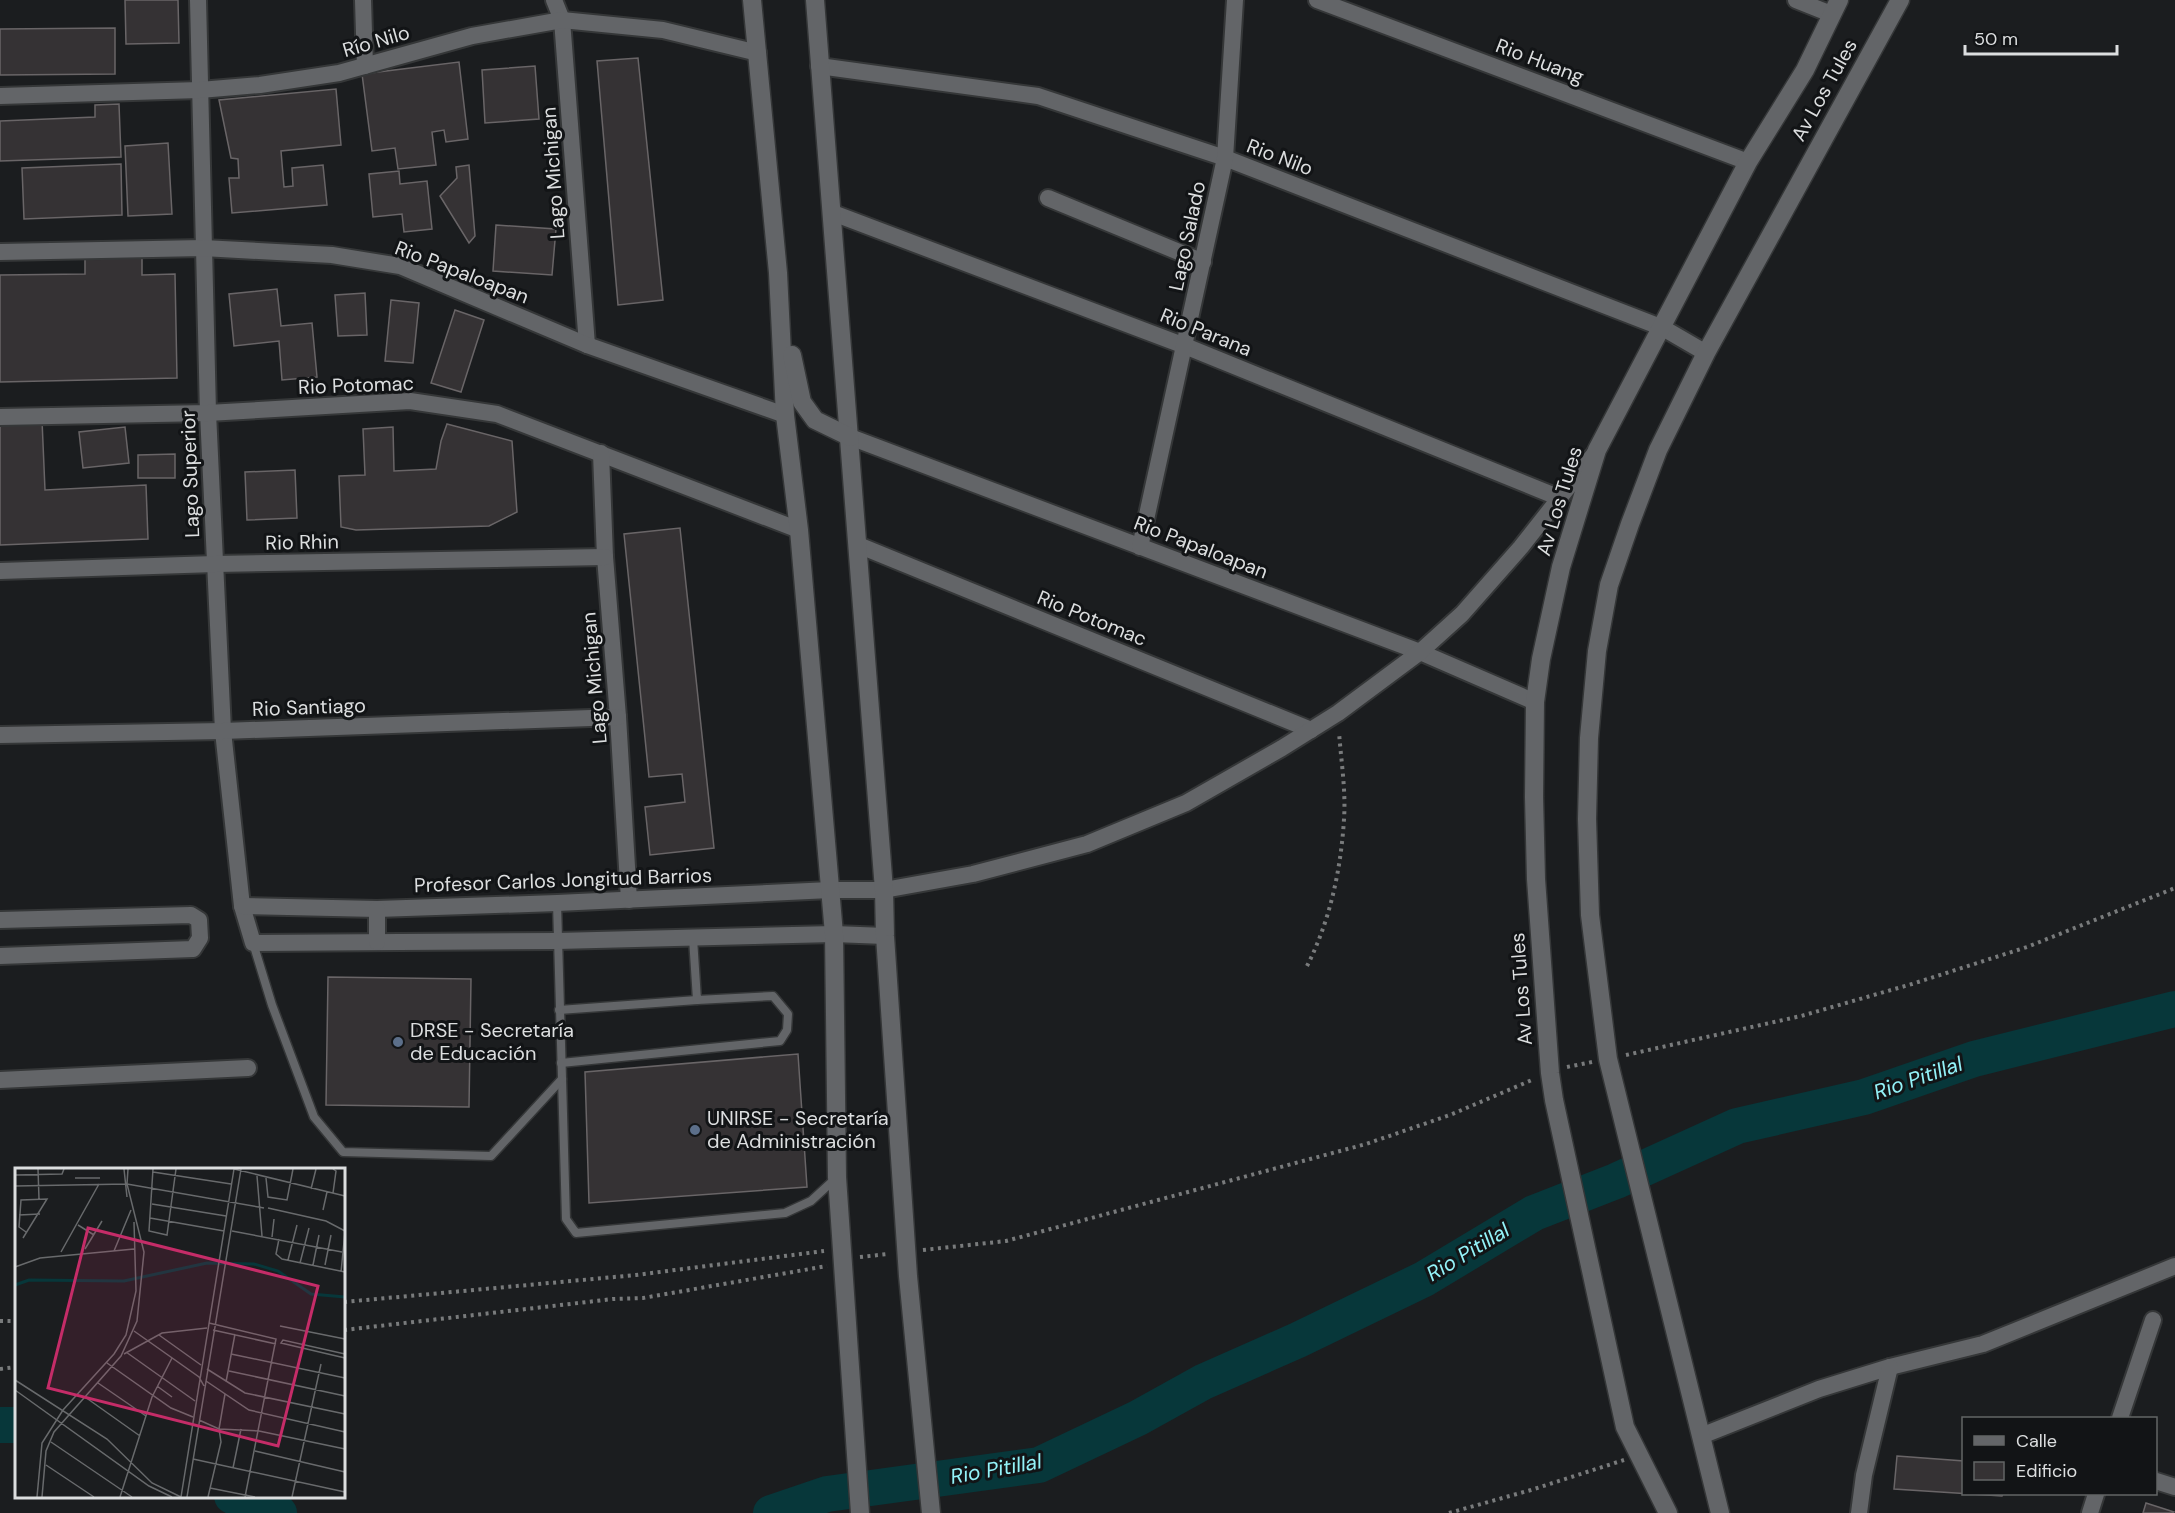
<svg xmlns="http://www.w3.org/2000/svg" width="2175" height="1513" viewBox="0 0 2175 1513" font-family="'DM Sans',sans-serif">
	<style>
		.lines { fill: none; stroke-linecap: round; stroke-linejoin: round }
		.river { stroke: #07373a; stroke-width: 36 }
		.building { fill: #353234; stroke: #696567; stroke-width: 1.5 }
		.lane-casing { stroke: #353738; stroke-width: 11 }
		.street-casing { stroke: #353738; stroke-width: 20 }
		.secondary-casing { stroke: #353738; stroke-width: 21 }
		.path { stroke: #797b7c; stroke-width: 4; stroke-dasharray: 3 4.5; stroke-linecap: butt }
		.lane { stroke: #636568; stroke-width: 8 }
		.street { stroke: #636568; stroke-width: 16 }
		.secondary { stroke: #636568; stroke-width: 18 }
		.service-dot { fill: #5c6f8a; stroke: #121416; stroke-width: 2 }
		.labels { text-anchor: middle; stroke-width: 6; stroke-linejoin: round; paint-order: stroke }
		.street-label { font-size: 20px; fill: #dcdedf; stroke: #121416 }
		.poi-label { font-size: 20px; fill: #dcdedf; stroke: #121416; text-anchor: start }
		.water-label { font-size: 21px; font-style: italic; fill: #93f2f8; stroke: #121416 }
		.inset-river { fill: none; stroke: #07373a; stroke-width: 3 }
		.inset-road { fill: none; stroke: #686a6c; stroke-width: 1.5 }
		.view { fill: #c52c68; fill-opacity: 0.15; stroke: #c52c68; stroke-width: 3 }
		.inset-edge { fill: none; stroke: #dcdedf; stroke-width: 3 }
	</style>
	<rect width="100%" height="100%" fill="#1b1d1f"/>
	<g class="lines">
		<g class="river">
			<polyline points="0,1425 16,1425"/>
			<polyline points="232,1496 279,1513"/>
			<polyline points="771,1513 827,1494 1039,1465 1138,1418 1203,1382 1298,1340 1424,1279 1534,1213 1616,1181 1737,1126 1864,1097 1974,1059 2175,1009"/>
		</g>
	</g>
	<g class="building">
		<polygon points="125,0 178,0 179,43 126,44"/>
		<polygon points="115,28 115,74 0,75 0,29"/>
		<polygon points="638,58 663,300 618,305 597,61"/>
		<polygon points="459,62 468,139 446,142 444,130 432,132 436,165 398,169 395,148 372,151 362,74"/>
		<polygon points="535,66 539,119 485,123 482,70"/>
		<polygon points="336,89 341,145 281,151 284,187 293,186 292,168 323,165 327,205 232,213 229,178 239,178 238,159 231,158 219,100"/>
		<polygon points="119,104 121,157 0,161 0,121 95,117 95,105"/>
		<polygon points="168,143 172,214 128,216 125,146"/>
		<polygon points="121,164 122,215 24,219 22,168"/>
		<polygon points="469,165 475,236 469,243 440,196 457,178 456,167"/>
		<polygon points="399,171 400,184 427,181 432,229 404,232 402,214 373,217 369,174"/>
		<polygon points="496,225 556,229 552,275 493,271"/>
		<polygon points="142,255 142,275 175,274 177,378 0,382 0,275 85,274 85,256"/>
		<polygon points="277,289 281,326 312,323 317,377 282,380 279,341 234,346 229,294"/>
		<polygon points="365,293 367,335 338,336 335,295"/>
		<polygon points="391,300 419,303 413,363 385,361"/>
		<polygon points="455,310 484,320 461,392 431,383"/>
		<polygon points="42,420 45,490 146,485 148,539 0,545 0,421"/>
		<polygon points="447,424 512,441 517,512 489,526 356,530 341,527 339,476 365,475 363,429 393,427 394,471 436,469 441,441"/>
		<polygon points="125,427 129,463 83,468 79,432"/>
		<polygon points="175,454 175,478 138,478 138,455"/>
		<polygon points="295,470 297,518 247,520 245,472"/>
		<polygon points="680,528 714,848 650,855 645,807 685,802 682,774 649,777 624,534"/>
		<polygon points="328,977 471,979 469,1107 326,1105"/>
		<polygon points="798,1054 807,1187 589,1203 585,1072"/>
		<polygon points="1897,1456 1964,1461 1964,1494 2003,1494 2002,1496 1894,1489"/>
		<polygon points="2146,1503 2174,1512 2173,1513 2143,1513"/>
	</g>
	<g class="lines">
		<g class="lane-casing">
			<g id="lane">
				<polyline points="557,903 566,1219 576,1233 785,1213 811,1201 836,1178"/>
				<polyline points="253,943 272,1005 314,1117 343,1152 491,1156 562,1079"/>
				<polyline points="559,1010 697,1000"/>
				<polyline points="561,1063 780,1041 787,1030 788,1014 773,996 697,1000 693,938"/>
			</g>
		</g>
		<g class="street-casing">
			<g id="street">
				<polyline points="198,0 208,413 223,731 242,906 253,943 557,941 834,934 885,936"/>
				<polyline points="363,0 365,66"/>
				<polyline points="554,0 562,20 587,345"/>
				<polyline points="1317,0 1748,162"/>
				<polyline points="1796,0 1831,14"/>
				<polyline points="819,66 1038,96 1225,158 1663,328 1706,353"/>
				<polyline points="0,96 200,90 260,85 339,73 472,36 562,20 663,30 758,53"/>
				<polyline points="1048,198 1203,262"/>
				<polyline points="833,213 1185,346 1560,498"/>
				<polyline points="0,252 203,248 332,255 400,266 587,345 785,415"/>
				<polyline points="0,417 208,413 410,401 497,414 799,530"/>
				<polyline points="850,437 1420,652 1535,702"/>
				<polyline points="601,453 605,557 618,717 629,900"/>
				<polyline points="858,545 1311,730"/>
				<polyline points="1140,547 1225,158 1235,0"/>
				<polyline points="0,571 215,564 605,557"/>
				<polyline points="0,735 223,731 618,717"/>
				<polyline points="242,906 377,909 557,903 830,890 884,890 973,874 1087,844 1186,803 1282,748 1338,713 1420,652 1462,614 1521,547 1595,453"/>
				<polyline points="0,920 191,915 199,920 200,938 193,949 0,956"/>
				<polyline points="377,942 377,909"/>
				<polyline points="0,1080 248,1068"/>
				<polyline points="2120,1418 2153,1320"/>
				<polyline points="1701,1436 1819,1389 1890,1367 1983,1344 2175,1266"/>
				<polyline points="2156,1481 2175,1487"/>
				<polyline points="1859,1513 1864,1475 1890,1367"/>
				<polyline points="2090,1513 2096,1494"/>
			</g>
		</g>
		<g class="secondary-casing">
			<g id="secondary">
				<polyline points="752,0 778,273 785,415 799,530 834,934 837,1177 860,1513"/>
				<polyline points="815,0 884,890 885,936 908,1276 931,1513"/>
				<polyline points="792,355 802,402 815,420 850,437"/>
				<polyline points="1668,1513 1625,1427 1554,1100 1550,1073 1536,879 1534,797 1535,702 1541,659 1561,567 1597,450 1748,162 1805,70 1839,0"/>
				<polyline points="1720,1513 1608,1059 1590,915 1587,819 1589,738 1597,651 1609,585 1630,524 1658,450 1706,353 1900,0"/>
			</g>
		</g>
		<g class="path">
			<path d="M1307 966C1330 921 1341 869 1344 819 1346 791 1341 760 1339 732"/>
			<polyline points="1626,1055 1801,1016 1912,984 2027,947 2175,888"/>
			<polyline points="1567,1067 1592,1062"/>
			<polyline points="923,1250 1006,1241 1366,1144 1450,1115 1532,1080"/>
			<polyline points="860,1257 888,1254"/>
			<polyline points="344,1302 636,1275 824,1251"/>
			<polyline points="0,1321 16,1321"/>
			<polyline points="344,1330 613,1299 643,1298 827,1266"/>
			<polyline points="0,1369 16,1367"/>
			<polyline points="1449,1513 1531,1490 1624,1460"/>
		</g>
		<use href="#lane" class="lane"/>
		<use href="#street" class="street"/>
		<use href="#secondary" class="secondary"/>
	</g>
	<g class="service-dot">
		<circle cx="398" cy="1042" r="6"/>
		<circle cx="695" cy="1130" r="6"/>
	</g>
	<g class="labels">
		<g class="street-label">
			<text transform="translate(376 41) rotate(-16)" y="7">Río Nilo</text>
			<text transform="translate(1540 61) rotate(21)" y="7">Rio Huang</text>
			<text transform="translate(1824 90) rotate(-61)" y="7">Av Los Tules</text>
			<text transform="translate(1280 157) rotate(21)" y="7">Rio Nilo</text>
			<text transform="translate(553 173) rotate(-94)" y="7">Lago Michigan</text>
			<text transform="translate(1187 236) rotate(-78)" y="7">Lago Salado</text>
			<text transform="translate(462 272) rotate(21)" y="7">Rio Papaloapan</text>
			<text transform="translate(1206 332) rotate(22)" y="7">Rio Parana</text>
			<text transform="translate(356 385) rotate(-2)" y="7">Rio Potomac</text>
			<text transform="translate(190 474) rotate(-92)" y="7">Lago Superior</text>
			<text transform="translate(1559 501) rotate(-73)" y="7">Av Los Tules</text>
			<text transform="translate(302 542) rotate(-1)" y="7">Rio Rhin</text>
			<text transform="translate(1201 547) rotate(21)" y="7">Rio Papaloapan</text>
			<text transform="translate(1092 618) rotate(22)" y="7">Rio Potomac</text>
			<text transform="translate(594 678) rotate(-95)" y="7">Lago Michigan</text>
			<text transform="translate(309 707) rotate(-2)" y="7">Rio Santiago</text>
			<text transform="translate(563 880) rotate(-2)" y="7">Profesor Carlos Jongitud Barrios</text>
			<text transform="translate(1521 989) rotate(-94)" y="7">Av Los Tules</text>
		</g>
		<g class="poi-label">
			<text x="410" y="1037">DRSE - Secretaría<tspan x="410" dy="23">de Educación</tspan></text>
			<text x="707" y="1125">UNIRSE - Secretaría<tspan x="707" dy="23">de Administración</tspan></text>
		</g>
		<g class="water-label">
			<text transform="translate(1918 1078) rotate(-19)" y="7">Rio Pitillal</text>
			<text transform="translate(1468 1252) rotate(-31)" y="7">Rio Pitillal</text>
			<text transform="translate(996 1469) rotate(-10)" y="7">Rio Pitillal</text>
		</g>
	</g>
	<g transform="translate(15 1168)">
		<rect width="330" height="330" fill="#1b1d1f"/>
		<path class="inset-river" d="M0 117 14 112 109 113 192 95 239 96 263 103 296 126 330 129"/>
		<path class="inset-road" d="M23 1 24 31M109 1 112 29M138 1 134 63 152 67 161 1M219 1 330 28M138 4 216 16M0 7 47 6 49 1M242 8 247 68M60 10H85M251 10 253 29 272 32 278 1M0 18 112 16 249 40M296 21 301 1M318 25 321 3 318 1M137 36 211 48M253 40 311 53 330 63M308 42 312 24M4 47 25 46M135 50 209 63M63 57 79 67M217 63 327 84M257 69 259 51M8 70 32 31 6 32 4 59 11 64M264 71 261 86 267 91 330 104M70 81 87 53M99 83 116 42M46 84 84 16M273 92 282 57M285 95 294 60M298 97 304 67M310 97 316 67M0 99 25 90 119 81M326 104 330 64M194 155 261 171 230 329M265 158 330 171M198 162 261 176M119 163 184 209 189 218M144 167 186 197M111 184 180 233M109 186 147 165 192 160M216 186 330 210M330 186 268 172 266 175 330 190M92 195 156 240 178 249M192 201 230 225 330 246M214 203 330 228M0 212 92 271 137 315 166 329M191 213 234 242 330 264M211 214 220 166M83 215 131 248M142 218 157 229M0 222 134 318 157 329M70 229 125 268M184 252 204 261 244 263 330 281M36 274 117 329M240 283 330 304M178 291 330 324M31 297 79 329M218 300 226 261M195 320 240 329M22 329 27 275 48 242 99 186 111 167 121 123 119 54M27 329 31 283 39 264 106 188 122 153 129 84 112 16 113 1M105 329 137 229 157 190M166 329 219 1M172 329 226 1M193 329 206 274 204 261 210 226M277 329 306 196"/>
		<path class="view" d="M73 60 303 118 263 278 33 220Z"/>
		<rect width="330" height="330" class="inset-edge"/>
	</g>
	<rect x="1962" y="1417" width="195" height="78" fill="#121416" stroke="#636566" stroke-width="1.5"/>
	<rect x="1974" y="1436" width="30" height="9" fill="#636568" stroke="#636566" stroke-width="1.5"/>
	<text x="2016" y="1447" font-size="18" fill="#dcdedf">Calle</text>
	<rect x="1974" y="1462" width="30" height="18" fill="#353234" stroke="#636566" stroke-width="1.5"/>
	<text x="2016" y="1477" font-size="18" fill="#dcdedf">Edificio</text>
	<path d="M1965 45v9h152v-9" fill="none" stroke="#dcdedf" stroke-width="3"/>
	<text x="1974" y="45" font-size="18" fill="#dcdedf" stroke="#121416" stroke-width="4.5" paint-order="stroke">50 m</text>
</svg>
